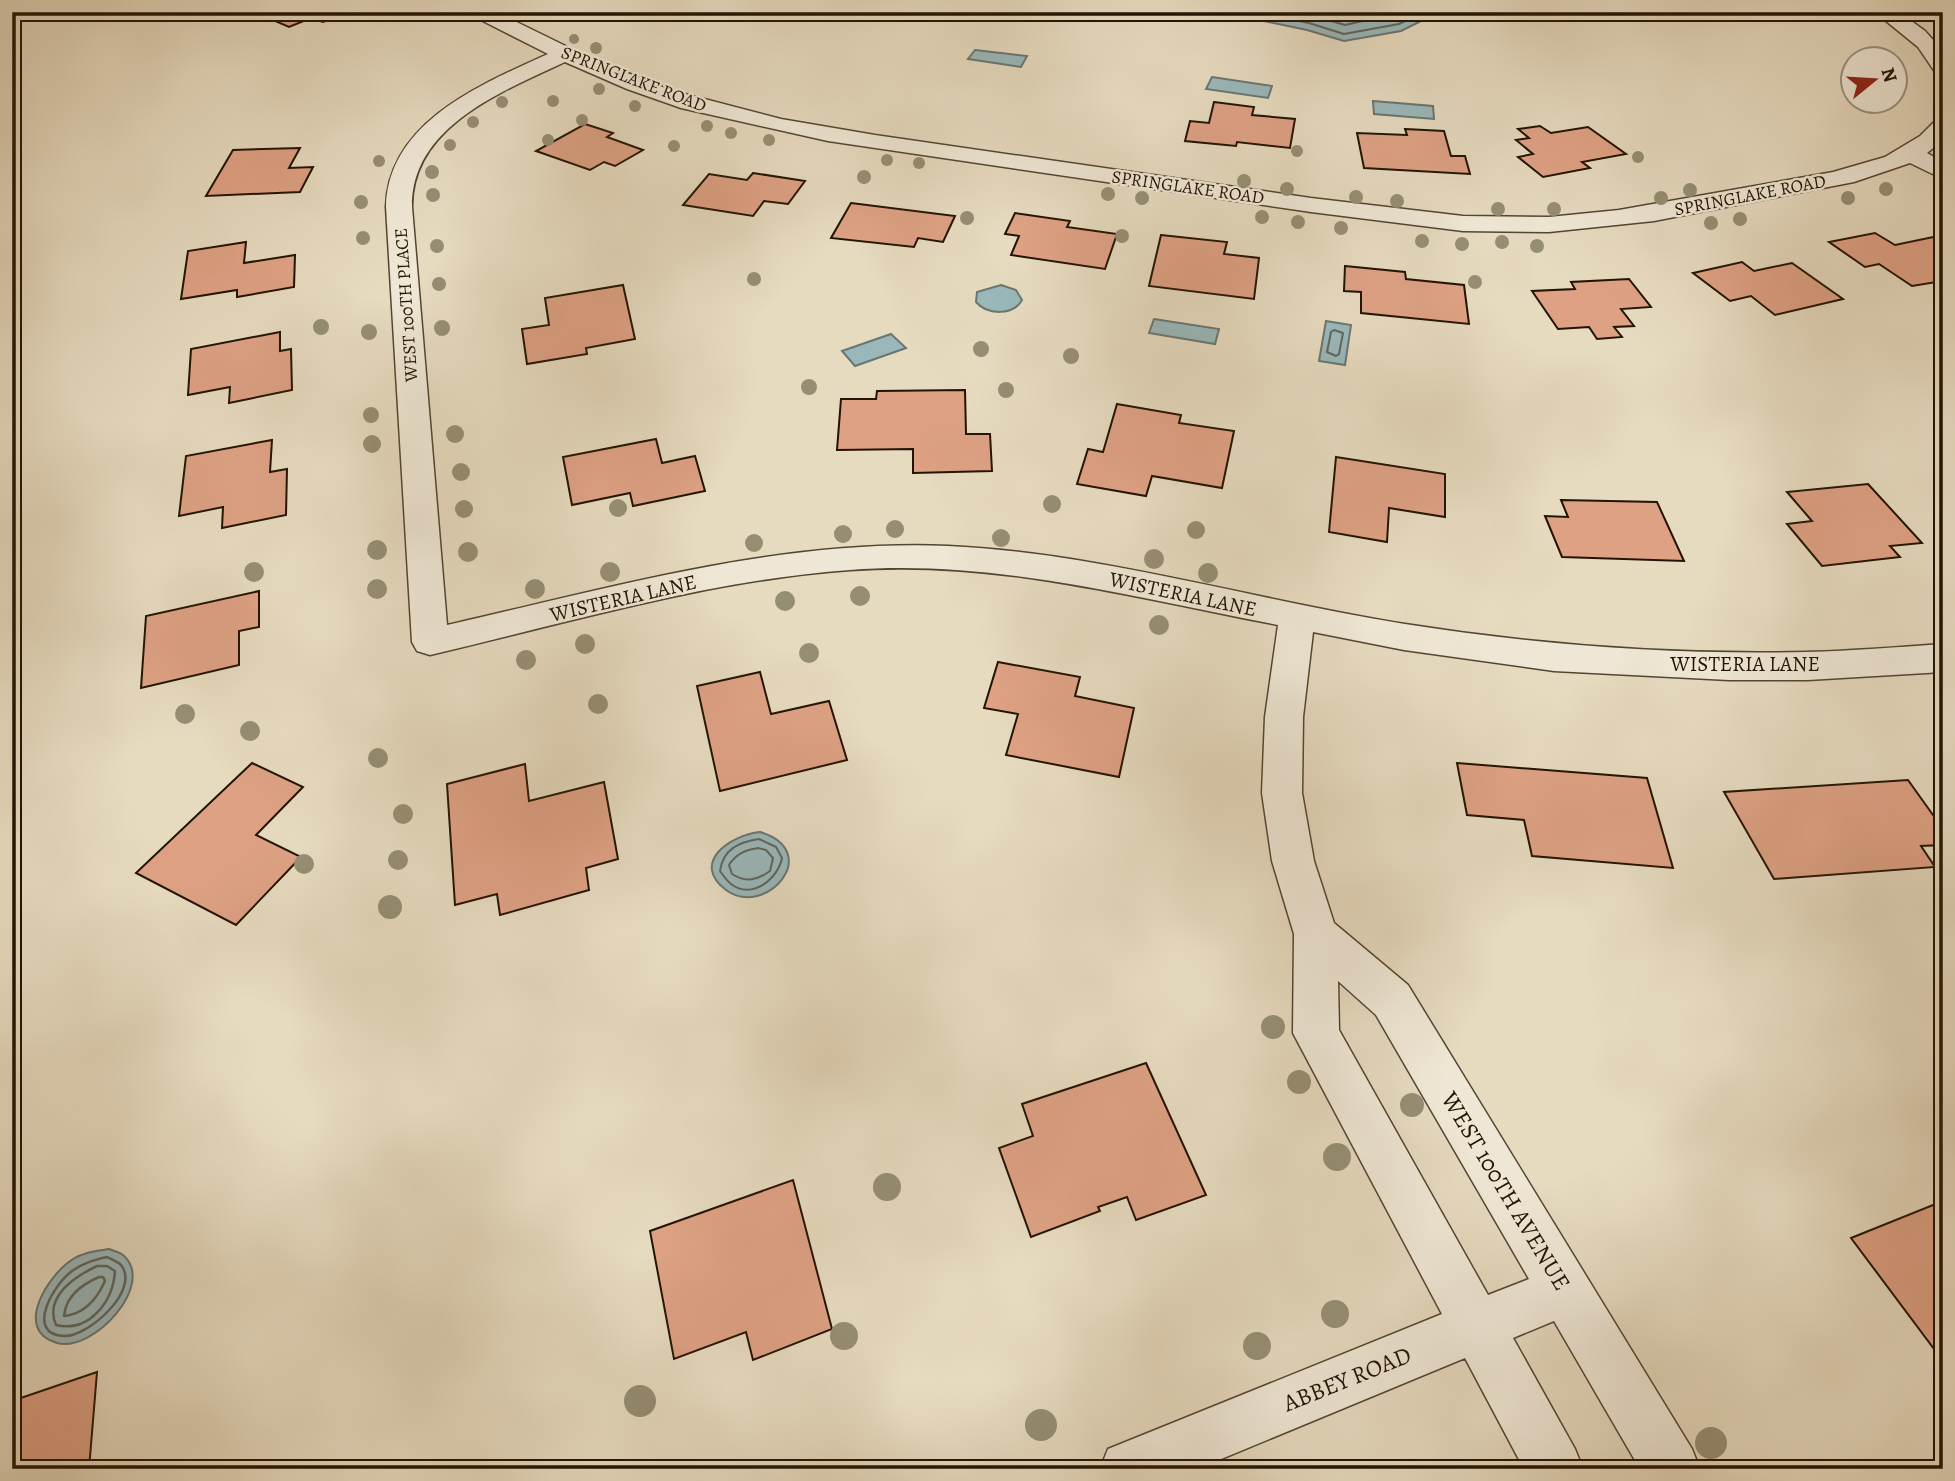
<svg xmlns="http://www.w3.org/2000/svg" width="1955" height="1481" viewBox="0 0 1955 1481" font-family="Alegreya,serif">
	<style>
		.water { fill: #9ab8bb; stroke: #6a7671; stroke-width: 2 }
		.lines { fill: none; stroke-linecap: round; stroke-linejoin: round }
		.shore-far1 { stroke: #5e665e; stroke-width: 2 }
		.shore { stroke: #5e665e; stroke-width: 2.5 }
		.building { fill: #dea184; stroke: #231302; stroke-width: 2 }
		.minor-casing { stroke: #544531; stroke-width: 3 }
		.minor { fill: #efe7d5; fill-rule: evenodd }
		.tree { fill: #968e73 }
		.labels { text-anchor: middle; stroke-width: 5; stroke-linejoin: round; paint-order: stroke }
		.far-street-label { font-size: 18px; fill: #231302; stroke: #efe7d5 }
		.street-label { font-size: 21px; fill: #231302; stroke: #efe7d5 }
		.near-street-label { font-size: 24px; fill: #231302; stroke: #efe7d5 }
	</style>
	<rect width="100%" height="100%" fill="#e6dabf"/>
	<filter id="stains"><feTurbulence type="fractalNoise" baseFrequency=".00286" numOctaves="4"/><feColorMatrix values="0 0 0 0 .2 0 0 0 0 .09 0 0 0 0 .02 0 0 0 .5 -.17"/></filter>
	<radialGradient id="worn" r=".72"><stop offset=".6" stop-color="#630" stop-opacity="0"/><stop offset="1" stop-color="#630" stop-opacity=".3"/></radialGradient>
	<g class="water">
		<polygon points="1221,12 1539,12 1541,13 1517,19 1427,18 1401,31 1344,41 1307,30"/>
		<polygon points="975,50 1027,56 1021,67 968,59"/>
		<polygon points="1212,77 1272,86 1268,98 1206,89"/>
		<polygon points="1373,101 1433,106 1434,119 1374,114"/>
		<path d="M1001 285 1016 290 1022 300C1013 316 987 315 976 302L977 292Z"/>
		<polygon points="1154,319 1219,329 1215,344 1149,333"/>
		<polygon points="1326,321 1351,325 1345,365 1319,361"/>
		<polygon points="891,334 906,348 855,366 842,351"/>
		<path d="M760 832C825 852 765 919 726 890 690 863 730 835 760 832Z"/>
		<path d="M109 1249C113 1251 120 1252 123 1255 157 1284 93 1353 57 1343 12 1330 49 1274 73 1259 84 1252 96 1251 109 1249Z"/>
	</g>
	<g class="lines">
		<g class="shore-far1">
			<polyline points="1254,12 1309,23 1344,34 1399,24 1423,12"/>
			<polyline points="1300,12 1345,25 1403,12"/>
			<polygon points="1334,330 1343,333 1339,354 1336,356 1327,352 1331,332"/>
			<path d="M759 839 776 847 782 858C778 879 752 900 731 884 727 881 723 875 720 871 723 849 739 842 759 839Z"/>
			<path d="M758 848 766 850 773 858 770 871C757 880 746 883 732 874L729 865C736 854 745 850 758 848Z"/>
		</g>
		<g class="shore">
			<path d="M107 1257C111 1259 118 1262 121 1265 141 1290 88 1337 64 1336 24 1334 54 1284 72 1271 83 1263 94 1260 107 1257Z"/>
			<path d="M97 1266H107L115 1271C113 1302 89 1333 56 1325 44 1297 74 1277 97 1266Z"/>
			<path d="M99 1277H103L105 1281C97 1299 84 1314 64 1316 66 1296 81 1285 99 1277Z"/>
		</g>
	</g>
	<g class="building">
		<polygon points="254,12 348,12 323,22 311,18 289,27"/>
		<polygon points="1214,102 1254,107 1252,115 1295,119 1290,148 1237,142 1236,146 1185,141 1190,121 1209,123"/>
		<polygon points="585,124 613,133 607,137 643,150 615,166 604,162 590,170 536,151"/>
		<polygon points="1540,126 1551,133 1588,127 1626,154 1582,162 1590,168 1543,177 1518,157 1533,154 1516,140 1529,138 1518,129"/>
		<polygon points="1405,129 1444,131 1451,156 1465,156 1470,174 1364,168 1357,133 1407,135"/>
		<polygon points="300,148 289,168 313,167 300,192 206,196 233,150"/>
		<polygon points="753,173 805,181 788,204 764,201 753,216 683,205 709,174 747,180"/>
		<polygon points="851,203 955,216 943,242 918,238 914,247 831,238"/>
		<polygon points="1015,213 1070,221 1067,227 1117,234 1105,269 1011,255 1019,236 1005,234"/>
		<polygon points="1875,233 1895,245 1943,235 1943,281 1912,286 1879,264 1865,267 1829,242"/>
		<polygon points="1161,235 1227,242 1224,254 1259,258 1254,299 1149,286"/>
		<polygon points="246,242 244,263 295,255 294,287 237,297 237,290 181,299 188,251"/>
		<polygon points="1742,262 1754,271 1792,263 1843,299 1775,315 1751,296 1730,301 1693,273"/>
		<polygon points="1345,266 1405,272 1406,279 1464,285 1469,324 1361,313 1361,292 1344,291"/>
		<polygon points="1629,279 1651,307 1621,309 1634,326 1614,327 1622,337 1597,339 1589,327 1558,329 1532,291 1575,289 1571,282"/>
		<polygon points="623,285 635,339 586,348 587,354 527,364 522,329 549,325 545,298"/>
		<polygon points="280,332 280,351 291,349 292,390 229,403 230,387 188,395 191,349"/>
		<polygon points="965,390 966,434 990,434 992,471 913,473 913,449 837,450 841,399 876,399 877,391"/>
		<polygon points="1117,404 1181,415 1179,423 1234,431 1222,488 1152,476 1146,496 1077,484 1088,449 1103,452"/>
		<polygon points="656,439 662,463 695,456 705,491 633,506 630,493 572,505 563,457"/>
		<polygon points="272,440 270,472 287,469 286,515 222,528 223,507 179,516 186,456"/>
		<polygon points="1336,457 1445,474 1445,517 1389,508 1387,542 1329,532"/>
		<polygon points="1868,484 1922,543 1890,546 1900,557 1822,566 1787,524 1812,521 1787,492"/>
		<polygon points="1561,500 1657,502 1684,561 1562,557 1545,516 1568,517"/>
		<polygon points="259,591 259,627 239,631 239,665 141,688 146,616"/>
		<polygon points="998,662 1080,677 1075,696 1134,708 1119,777 1006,755 1018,714 984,708"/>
		<polygon points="760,672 771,714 829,701 847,760 720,791 697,686"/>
		<polygon points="252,763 303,787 256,835 301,857 236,925 136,873"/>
		<polygon points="1457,763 1647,778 1673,868 1532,856 1524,820 1467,815"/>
		<polygon points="525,764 529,801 604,782 618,859 586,868 589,890 500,915 497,894 455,905 447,784"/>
		<polygon points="1908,780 1943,829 1943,845 1921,846 1935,867 1774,879 1724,792"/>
		<polygon points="1146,1063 1206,1195 1136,1220 1127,1197 1098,1207 1100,1211 1031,1237 999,1148 1033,1136 1022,1104"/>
		<polygon points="793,1180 832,1329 753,1360 746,1332 674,1359 650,1231"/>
		<polygon points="1943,1201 1943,1361 1851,1238"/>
		<polygon points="97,1372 89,1469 12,1469 12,1401"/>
	</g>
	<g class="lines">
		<g class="minor-casing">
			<g id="minor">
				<path d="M470 12H496L590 58 670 90 781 119 875 135 1311 198 1463 216 1549 217 1619 210 1833 172 1885 157 1920 136 1935 121 1943 119V140L1927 153 1943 162V179L1910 163 1854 182 1654 221 1549 232 1463 231 1311 212 828 141 681 108 627 89 565 62C503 91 411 126 412 207L447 625C611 588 778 539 948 546 1100 553 1254 600 1405 624 1537 645 1672 655 1806 652 1852 651 1897 647 1943 644V672L1808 680H1729L1554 671 1404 650 1313 632 1303 717 1302 793 1314 861 1334 923 1408 985 1692 1449 1700 1469H1640L1554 1321 1513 1338 1575 1449 1583 1469H1524L1465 1358 1197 1469H1100L1108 1449 1442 1314 1293 1033 1294 934 1272 861 1262 793 1265 717 1278 625C1137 598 994 559 850 570 709 580 567 623 430 655L417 651 412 642 386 207C388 122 482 84 548 54L473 16ZM1338 981 1376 1015 1529 1279 1488 1295 1339 1030Z"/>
				<polygon points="1875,12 1899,12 1925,31 1943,51 1943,73 1935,72 1918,47"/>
			</g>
		</g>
		<use href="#minor" class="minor"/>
	</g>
	<g class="tree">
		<circle cx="574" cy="39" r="5"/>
		<circle cx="596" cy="48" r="6"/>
		<circle cx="599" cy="89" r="6"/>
		<circle cx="553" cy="101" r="6"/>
		<circle cx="502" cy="102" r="6"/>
		<circle cx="635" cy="106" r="6"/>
		<circle cx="582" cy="120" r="6"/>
		<circle cx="473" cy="122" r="6"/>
		<circle cx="707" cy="126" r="6"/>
		<circle cx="731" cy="133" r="6"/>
		<circle cx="548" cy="140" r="6"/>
		<circle cx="769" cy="140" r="6"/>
		<circle cx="450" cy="145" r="6"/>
		<circle cx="674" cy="146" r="6"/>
		<circle cx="1297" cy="151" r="6"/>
		<circle cx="1638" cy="157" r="6"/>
		<circle cx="887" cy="160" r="6"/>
		<circle cx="379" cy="161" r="6"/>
		<circle cx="919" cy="163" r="6"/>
		<circle cx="432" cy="172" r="7"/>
		<circle cx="864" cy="177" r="7"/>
		<circle cx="1244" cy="181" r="7"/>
		<circle cx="1287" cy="189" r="7"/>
		<circle cx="1886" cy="189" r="7"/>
		<circle cx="1690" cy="190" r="7"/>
		<circle cx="1108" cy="194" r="7"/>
		<circle cx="433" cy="195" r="7"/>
		<circle cx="1356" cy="197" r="7"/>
		<circle cx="1142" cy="198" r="7"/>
		<circle cx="1661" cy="198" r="7"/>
		<circle cx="1848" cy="198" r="7"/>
		<circle cx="1397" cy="201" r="7"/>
		<circle cx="361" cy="202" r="7"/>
		<circle cx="1498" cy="209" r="7"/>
		<circle cx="1554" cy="209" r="7"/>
		<circle cx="1262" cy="217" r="7"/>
		<circle cx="967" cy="218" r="7"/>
		<circle cx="1740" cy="219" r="7"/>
		<circle cx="1298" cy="222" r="7"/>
		<circle cx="1711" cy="223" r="7"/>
		<circle cx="1341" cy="228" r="7"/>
		<circle cx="1122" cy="236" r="7"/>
		<circle cx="363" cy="238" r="7"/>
		<circle cx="1422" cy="241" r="7"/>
		<circle cx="1502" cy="242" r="7"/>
		<circle cx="1462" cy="244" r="7"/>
		<circle cx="437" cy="246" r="7"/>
		<circle cx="1537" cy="246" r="7"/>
		<circle cx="754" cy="279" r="7"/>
		<circle cx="1475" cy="282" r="7"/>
		<circle cx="439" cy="284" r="7"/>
		<circle cx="321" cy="327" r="8"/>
		<circle cx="442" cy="328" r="8"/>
		<circle cx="369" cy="332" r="8"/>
		<circle cx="981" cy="349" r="8"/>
		<circle cx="1071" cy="356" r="8"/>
		<circle cx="809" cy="387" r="8"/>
		<circle cx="1006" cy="390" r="8"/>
		<circle cx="371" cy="415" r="8"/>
		<circle cx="455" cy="434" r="9"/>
		<circle cx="372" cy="444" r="9"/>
		<circle cx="461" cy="472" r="9"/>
		<circle cx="1052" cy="504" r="9"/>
		<circle cx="618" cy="508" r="9"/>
		<circle cx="464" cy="509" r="9"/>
		<circle cx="895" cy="529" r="9"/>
		<circle cx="1196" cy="530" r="9"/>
		<circle cx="843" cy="534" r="9"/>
		<circle cx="1001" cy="538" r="9"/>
		<circle cx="754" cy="543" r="9"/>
		<circle cx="377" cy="550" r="10"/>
		<circle cx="468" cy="552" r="10"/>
		<circle cx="1154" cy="559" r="10"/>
		<circle cx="254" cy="572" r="10"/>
		<circle cx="610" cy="572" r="10"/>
		<circle cx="1208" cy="573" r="10"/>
		<circle cx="377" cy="589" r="10"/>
		<circle cx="535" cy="589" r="10"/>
		<circle cx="860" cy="596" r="10"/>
		<circle cx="785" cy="601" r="10"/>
		<circle cx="1159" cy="625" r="10"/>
		<circle cx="585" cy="644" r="10"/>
		<circle cx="809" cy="653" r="10"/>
		<circle cx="526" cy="660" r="10"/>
		<circle cx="598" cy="704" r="10"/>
		<circle cx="185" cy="714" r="10"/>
		<circle cx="250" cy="731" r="10"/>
		<circle cx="378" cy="758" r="10"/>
		<circle cx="403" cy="814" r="10"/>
		<circle cx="398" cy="860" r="10"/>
		<circle cx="304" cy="864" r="10"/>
		<circle cx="390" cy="907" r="12"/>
		<circle cx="1273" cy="1027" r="12"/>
		<circle cx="1299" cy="1082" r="12"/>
		<circle cx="1412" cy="1105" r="12"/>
		<circle cx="1337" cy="1157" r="14"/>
		<circle cx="887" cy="1187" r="14"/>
		<circle cx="1335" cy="1314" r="14"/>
		<circle cx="844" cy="1336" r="14"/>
		<circle cx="1257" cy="1346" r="14"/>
		<circle cx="640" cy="1401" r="16"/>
		<circle cx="1041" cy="1425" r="16"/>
		<circle cx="1711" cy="1443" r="16"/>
	</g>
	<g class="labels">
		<g class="far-street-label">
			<text transform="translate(634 79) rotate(21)" y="6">SPRINGLAKE ROAD</text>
			<text transform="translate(1188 187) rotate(8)" y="6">SPRINGLAKE ROAD</text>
			<text transform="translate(1750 195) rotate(-11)" y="6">SPRINGLAKE ROAD</text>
			<text transform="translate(406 305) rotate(-94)" y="6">WEST 100TH PLACE</text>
		</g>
		<g class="street-label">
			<text transform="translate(1183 594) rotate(12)" y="7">WISTERIA LANE</text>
			<text transform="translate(623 598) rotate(-13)" y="7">WISTERIA LANE</text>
			<text x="1745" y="671">WISTERIA LANE</text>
		</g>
		<g class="near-street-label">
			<text transform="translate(1506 1191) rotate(59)" y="8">WEST 100TH AVENUE</text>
			<text transform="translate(1347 1379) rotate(-22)" y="8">ABBEY ROAD</text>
		</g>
	</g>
	<rect width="1955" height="1481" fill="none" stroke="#e6dabf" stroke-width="42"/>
	<rect x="14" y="14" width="1927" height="1453" fill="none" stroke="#231302" stroke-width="3.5"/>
	<rect x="21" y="21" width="1913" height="1439" fill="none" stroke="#231302" stroke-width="2"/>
	<g transform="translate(1874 80) rotate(72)"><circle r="33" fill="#efe7d5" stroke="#9d9281" stroke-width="2"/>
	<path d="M0-5L12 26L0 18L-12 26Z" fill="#8f2418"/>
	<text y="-10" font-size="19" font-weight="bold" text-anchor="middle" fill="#231302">N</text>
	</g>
	<rect width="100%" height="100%" filter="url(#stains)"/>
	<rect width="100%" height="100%" fill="url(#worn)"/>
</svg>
